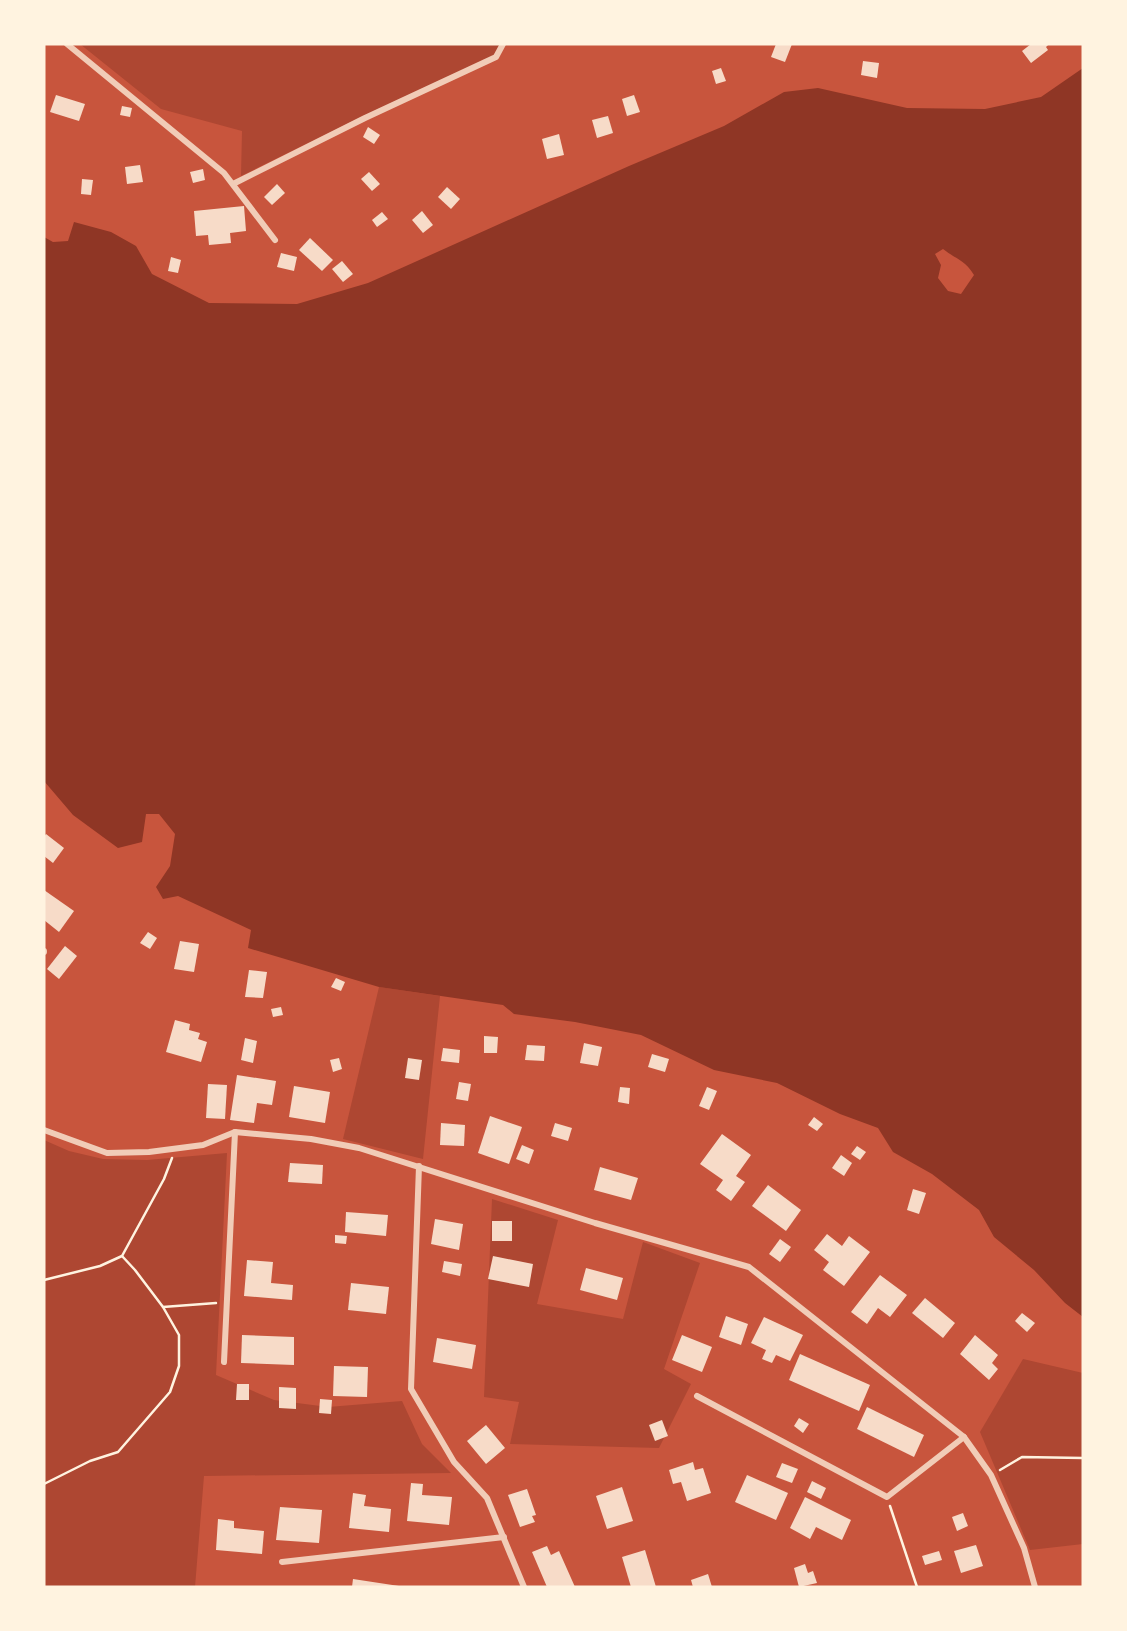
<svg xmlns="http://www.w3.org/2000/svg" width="1127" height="1631" viewBox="0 0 1127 1631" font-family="'Crimson Pro',serif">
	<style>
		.green { fill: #ae4732 }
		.water { fill: #8f3625; fill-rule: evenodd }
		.building { fill: #f7dbc8 }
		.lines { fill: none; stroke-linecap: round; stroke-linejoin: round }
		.path { stroke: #fff3e0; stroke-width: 2.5 }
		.minor { stroke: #f1ccb7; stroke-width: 6 }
	</style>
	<rect width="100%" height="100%" fill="#c8553d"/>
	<g class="green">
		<polygon points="80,44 500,44 493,56 361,117 241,176 242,131 161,109"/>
		<polygon points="379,987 440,996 423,1159 343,1139"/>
		<polygon points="44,1140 69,1151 103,1159 147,1160 227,1153 216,1375 274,1400 328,1407 402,1401 422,1444 451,1473 204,1476 195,1587 44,1587"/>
		<polygon points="492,1199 558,1220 537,1304 623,1319 643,1242 700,1263 664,1369 691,1384 659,1448 510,1444 519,1402 484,1397"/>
		<polygon points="1023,1359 1083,1373 1083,1544 1030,1550 980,1432"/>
	</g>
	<path class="water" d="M1083 68V1317L1065 1303 1034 1270 994 1237 979 1210 932 1174 893 1152 878 1128 840 1114 777 1083 714 1070 641 1035 575 1022 514 1014 503 1005 379 987 248 948 251 930 178 896 163 899 156 887 170 866 175 834 159 814H146L142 842 118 848 73 815 44 781V237L53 242 68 241 74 222 111 232 136 246 152 274 209 303 297 304 368 283 629 166 724 126 784 92 818 88 907 108 985 109 1041 97ZM943 249C957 260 964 259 974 275L961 294 948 291 938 278 941 265 935 254Z"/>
	<g class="building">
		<polygon points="776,44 792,44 785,62 771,57"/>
		<polygon points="1031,44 1049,44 1046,47 1048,50 1031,63 1022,51"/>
		<polygon points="863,61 879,63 877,78 861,75"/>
		<polygon points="721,68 726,81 716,84 712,71"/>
		<polygon points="56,95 85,104 79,121 50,112"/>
		<polygon points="634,95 640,112 627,116 622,99"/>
		<polygon points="122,106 132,108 130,117 120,115"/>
		<polygon points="608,116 613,133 597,138 592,120"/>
		<polygon points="368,127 380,135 374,144 363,137"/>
		<polygon points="559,134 564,155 547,159 542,139"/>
		<polygon points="140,165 143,182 127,184 125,167"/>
		<polygon points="203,169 205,180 193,183 190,172"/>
		<polygon points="369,172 380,184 372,191 361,179"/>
		<polygon points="82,179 93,180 91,195 81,194"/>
		<polygon points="277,184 285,193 272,205 264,197"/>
		<polygon points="447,187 460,199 451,209 438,197"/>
		<polygon points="244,206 246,231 230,233 231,243 209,245 208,235 196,236 194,211"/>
		<polygon points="422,211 433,225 423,233 412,220"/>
		<polygon points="382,212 388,219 377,227 372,220"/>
		<polygon points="310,238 333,260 322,271 299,250"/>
		<polygon points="281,253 297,257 294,271 277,267"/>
		<polygon points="171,257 181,260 178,273 168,271"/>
		<polygon points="342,261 353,274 343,282 332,269"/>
		<polygon points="46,834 64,848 53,863 44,856 44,837"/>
		<polygon points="44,890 74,911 59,932 44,920"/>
		<polygon points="148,932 157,938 150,949 140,943"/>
		<polygon points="180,941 199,944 194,972 174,969"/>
		<polygon points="65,946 77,956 59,979 47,969"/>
		<polygon points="249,970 267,972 263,998 245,997"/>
		<polygon points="336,978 345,982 341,991 331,987"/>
		<polygon points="281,1007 283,1015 273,1017 271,1009"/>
		<polygon points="175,1020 190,1024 189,1030 200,1033 198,1039 207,1042 201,1062 166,1052"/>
		<polygon points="484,1036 498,1037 497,1053 484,1053"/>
		<polygon points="245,1038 257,1041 253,1063 241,1060"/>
		<polygon points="584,1043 602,1047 598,1066 580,1063"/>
		<polygon points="527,1045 545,1046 544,1061 525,1060"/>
		<polygon points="443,1048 460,1050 459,1063 441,1061"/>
		<polygon points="652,1054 669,1059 665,1072 648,1067"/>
		<polygon points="339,1058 342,1069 333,1072 330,1060"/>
		<polygon points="408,1058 422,1060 419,1080 405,1078"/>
		<polygon points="237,1075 276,1081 272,1105 257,1103 254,1123 230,1120"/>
		<polygon points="459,1082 471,1084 468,1101 456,1099"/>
		<polygon points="208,1084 227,1085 225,1119 206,1118"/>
		<polygon points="294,1086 330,1092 325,1123 289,1117"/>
		<polygon points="620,1087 630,1088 629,1104 618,1102"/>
		<polygon points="707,1087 717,1091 709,1110 699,1106"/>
		<polygon points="490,1116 522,1127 509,1164 478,1153"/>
		<polygon points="814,1117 823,1124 817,1131 808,1125"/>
		<polygon points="441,1123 465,1125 464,1146 440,1145"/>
		<polygon points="555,1123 572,1128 568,1141 551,1136"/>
		<polygon points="722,1134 751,1155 736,1176 745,1182 731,1201 716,1190 723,1180 700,1164"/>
		<polygon points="522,1145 534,1150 529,1164 516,1159"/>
		<polygon points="857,1146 866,1152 860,1160 851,1154"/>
		<polygon points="841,1155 852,1163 844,1176 832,1168"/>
		<polygon points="290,1163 323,1165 322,1184 288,1182"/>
		<polygon points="600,1167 638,1178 631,1200 594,1190"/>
		<polygon points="768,1185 801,1210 786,1231 752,1206"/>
		<polygon points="913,1189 926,1193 919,1214 907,1210"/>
		<polygon points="346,1212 388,1215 386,1236 345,1232"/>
		<polygon points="435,1219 463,1224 459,1250 431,1244"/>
		<rect x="492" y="1221" width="20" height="20"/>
		<polygon points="827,1234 842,1246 849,1236 870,1252 844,1286 823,1270 829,1262 814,1250"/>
		<polygon points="335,1235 347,1236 346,1244 335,1243"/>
		<polygon points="780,1239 791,1247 780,1262 769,1254"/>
		<polygon points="493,1256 533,1264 529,1287 488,1279"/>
		<polygon points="247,1260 273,1262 271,1283 293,1285 292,1300 244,1296"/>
		<polygon points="444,1261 462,1264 460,1276 442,1272"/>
		<polygon points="586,1268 623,1278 617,1300 580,1290"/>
		<polygon points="880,1275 907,1295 890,1317 878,1308 867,1324 851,1312"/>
		<polygon points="351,1283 389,1287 386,1314 348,1310"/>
		<polygon points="925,1298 955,1323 943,1338 912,1313"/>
		<polygon points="1022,1313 1035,1323 1027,1332 1015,1321"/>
		<polygon points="726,1316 748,1324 741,1345 719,1337"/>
		<polygon points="764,1317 803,1335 790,1361 776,1355 772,1363 762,1359 766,1350 751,1343"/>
		<polygon points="242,1335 294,1337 294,1365 241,1363"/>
		<polygon points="682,1335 712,1347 702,1372 672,1360"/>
		<polygon points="975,1335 998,1355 992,1363 998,1369 989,1380 960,1354"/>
		<polygon points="437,1338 476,1345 472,1369 433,1362"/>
		<polygon points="800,1354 870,1385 859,1411 789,1380"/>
		<polygon points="334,1366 368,1367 367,1397 333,1396"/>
		<polygon points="237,1384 249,1384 249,1400 236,1400"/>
		<polygon points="279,1387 296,1388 296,1409 279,1408"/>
		<polygon points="320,1399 332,1400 331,1414 319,1413"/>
		<polygon points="867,1407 924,1435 914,1457 857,1429"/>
		<polygon points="799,1418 809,1424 803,1433 794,1426"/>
		<polygon points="662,1420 668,1436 655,1441 649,1425"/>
		<polygon points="486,1425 505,1448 486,1464 467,1441"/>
		<polygon points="693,1462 695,1470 703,1468 711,1493 687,1501 681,1482 673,1484 669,1470"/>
		<polygon points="782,1463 798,1469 792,1483 776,1477"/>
		<polygon points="747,1475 788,1493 776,1520 735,1502"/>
		<polygon points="812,1481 826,1488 821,1499 807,1492"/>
		<polygon points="411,1483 423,1484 422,1495 452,1497 449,1525 407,1521"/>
		<polygon points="622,1487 633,1521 607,1529 596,1496"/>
		<polygon points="527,1489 536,1515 532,1516 535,1522 520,1527 508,1495"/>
		<polygon points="353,1493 366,1495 364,1506 391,1509 389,1532 349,1528"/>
		<polygon points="805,1497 851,1520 842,1540 816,1527 810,1539 790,1528"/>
		<polygon points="280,1507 322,1510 319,1543 276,1540"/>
		<polygon points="963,1513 968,1526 957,1531 952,1517"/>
		<polygon points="218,1519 234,1521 234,1528 264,1531 262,1554 216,1550"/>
		<polygon points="976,1545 983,1566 961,1573 954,1551"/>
		<polygon points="547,1546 551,1555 559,1551 575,1587 547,1587 532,1552"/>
		<polygon points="645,1550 656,1587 631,1587 622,1557"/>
		<polygon points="939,1551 942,1560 925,1565 922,1556"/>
		<polygon points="805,1564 808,1573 813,1571 817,1583 799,1587 794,1568"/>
		<polygon points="708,1574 712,1587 693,1587 691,1580"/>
		<polygon points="353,1579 399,1586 399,1587 352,1587"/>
	</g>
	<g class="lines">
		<g class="path">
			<polyline points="44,1280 100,1266 122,1256 164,1179 172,1158"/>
			<polyline points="163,1307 216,1303"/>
			<polyline points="1000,1470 1022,1457 1083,1458"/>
			<polyline points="44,1484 90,1461 118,1452 170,1392 179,1366 179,1335 163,1307 135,1270 122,1256"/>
			<polyline points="890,1506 917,1587"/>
		</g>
		<g class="minor">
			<polyline points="67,44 224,173 275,240"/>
			<polyline points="233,184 365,118 496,57 503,44"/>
			<polyline points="44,952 44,951"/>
			<polyline points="44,1130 107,1153 149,1152 203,1145 235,1132 311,1139 359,1148 595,1223 749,1267 964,1437 991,1475 1024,1548 1035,1587"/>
			<polyline points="419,1166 411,1389 454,1462 487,1498 524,1587"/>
			<polyline points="224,1362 235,1132"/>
			<polyline points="697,1396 887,1497 964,1437"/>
			<polyline points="282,1562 504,1537"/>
		</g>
	</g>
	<rect width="1127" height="1631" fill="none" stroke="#fff3e0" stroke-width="91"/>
</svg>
